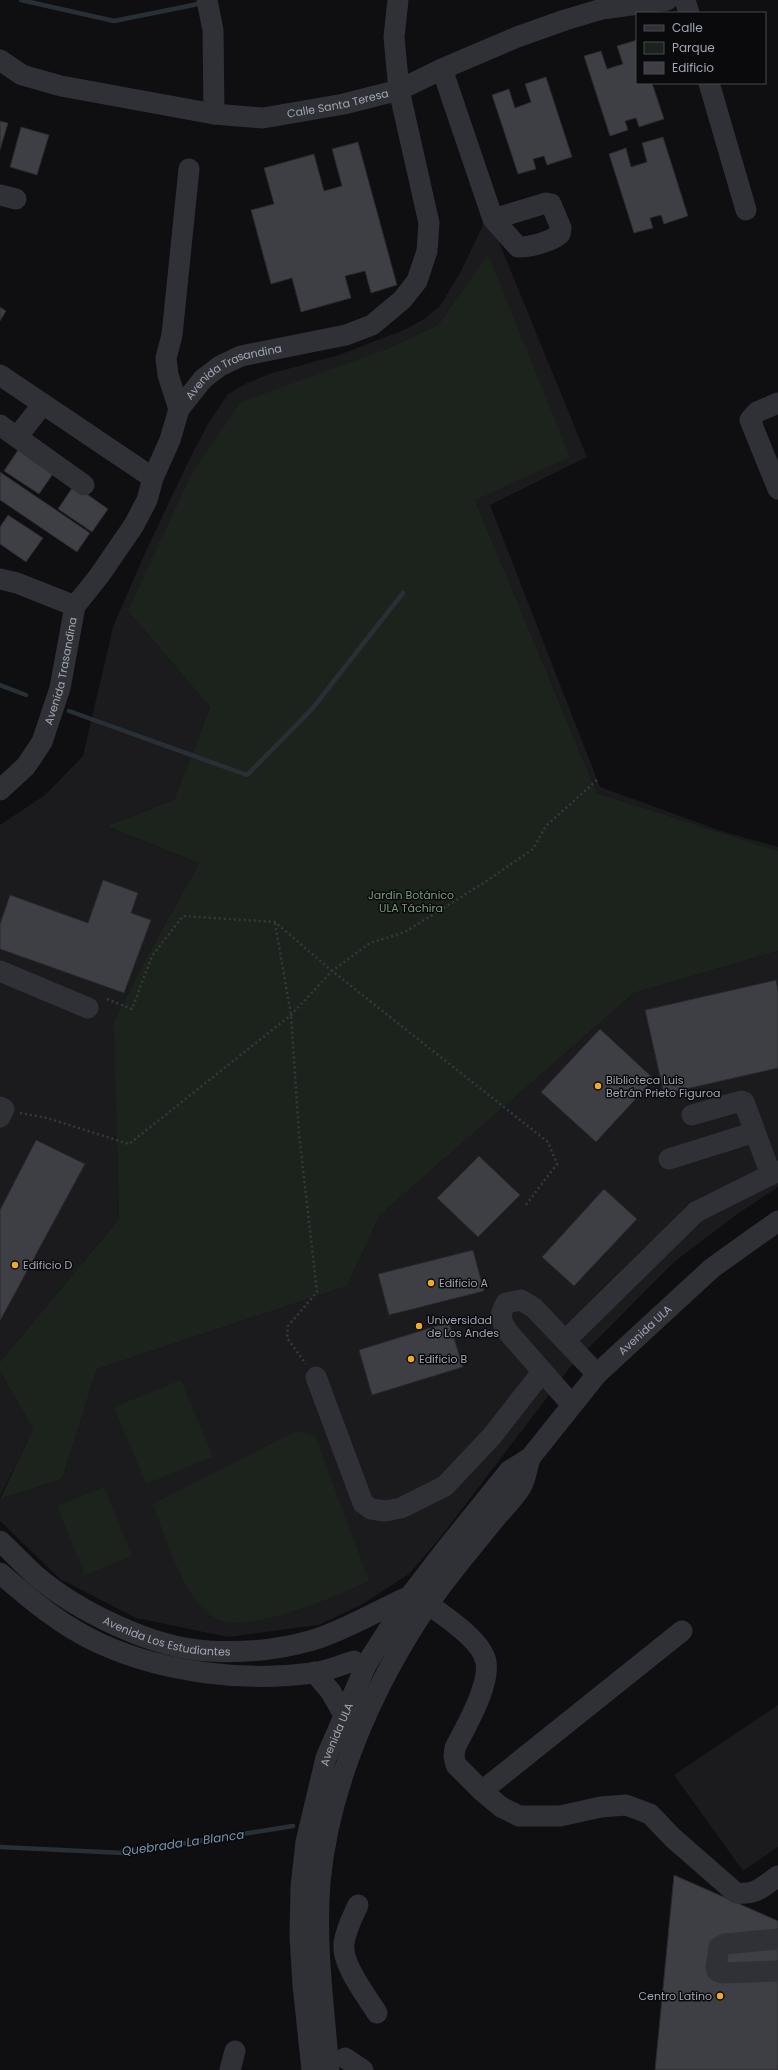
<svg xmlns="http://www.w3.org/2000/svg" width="778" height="2070" viewBox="0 0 778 2070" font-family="Poppins,sans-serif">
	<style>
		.built { fill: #1b1b1e }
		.green { fill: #1c231c }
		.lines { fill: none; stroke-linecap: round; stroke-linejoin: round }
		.stream { stroke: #283036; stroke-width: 4.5 }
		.building { fill: #3e3f44; stroke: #29292d }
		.path { stroke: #36383d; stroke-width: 2.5; stroke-dasharray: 2 3; stroke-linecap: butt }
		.minor { stroke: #303136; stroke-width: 21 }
		.poi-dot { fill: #f1aa26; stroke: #0a0a0c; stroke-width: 1.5 }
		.labels { text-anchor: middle; stroke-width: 3; stroke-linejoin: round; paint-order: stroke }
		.street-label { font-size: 11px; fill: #a0a6b2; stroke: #0a0a0c }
		.park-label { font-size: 11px; fill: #779d78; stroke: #0a0a0c }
		.poi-label { font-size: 11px; fill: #a0a6b2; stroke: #0a0a0c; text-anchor: start }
		.water-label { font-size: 12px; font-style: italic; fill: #7695ae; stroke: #0a0a0c }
	</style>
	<rect width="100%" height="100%" fill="#0f0f11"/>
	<g class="built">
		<polygon points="488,215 587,457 490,505 600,787 724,832 778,847 778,851 597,793 475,500 488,256 438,325 384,350 128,611 210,707 174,800 106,826 199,863 149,953 115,1022 119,1219 0,1362 0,825 45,795 83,756 113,627 145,553 190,458 208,424 228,394 247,383 269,374 339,355 406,329 424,319 440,306 461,271"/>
		<polygon points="778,951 778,1187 736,1215 674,1262 571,1366 440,1538 409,1574 361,1605 319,1625 228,1637 136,1618 60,1579 0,1521 0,1499 62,1479 97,1369 347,1286 380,1215 634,993"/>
		<polygon points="0,1371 33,1429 0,1497"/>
		<polygon points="778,1705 778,1847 743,1871 674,1775"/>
	</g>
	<g class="green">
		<polygon points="488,255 570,457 475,500 597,793 778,851 778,951 634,993 380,1215 347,1286 97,1369 62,1479 0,1499 33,1429 0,1371 0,1362 119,1219 114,1022 149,953 199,863 106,826 174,800 210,707 128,611 192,473 241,402 384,350 438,325"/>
		<polygon points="181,1380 213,1457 146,1484 114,1407"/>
		<path d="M296 1431 315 1436 369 1581C339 1595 244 1637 213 1617 182 1596 166 1538 153 1504Z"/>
		<polygon points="104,1487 132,1556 85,1575 57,1506"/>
	</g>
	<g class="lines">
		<g class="stream">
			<polyline points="21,0 114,21 203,3"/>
			<polyline points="0,685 26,695"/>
			<polyline points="69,711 247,775 312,709 403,593"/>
			<polyline points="0,1847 123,1853 293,1826"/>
		</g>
	</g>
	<g class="building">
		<polygon points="637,40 637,83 652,83 664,119 639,127 636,118 625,121 628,130 610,136 584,56 601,51 607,69 623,64 617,46"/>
		<polygon points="546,77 572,157 547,165 544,156 533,159 536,169 518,174 492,95 509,89 515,108 531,102 525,84"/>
		<polygon points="0,121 8,123 0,150"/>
		<polygon points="21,127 49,135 37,175 10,167"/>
		<polygon points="663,137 688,216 664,224 661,215 650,218 653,228 634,233 609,154 626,148 631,167 647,162 642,143"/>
		<polygon points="358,142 397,285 371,293 365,271 345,276 351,298 301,312 292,278 271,284 251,210 274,204 264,168 314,154 324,191 342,186 332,149"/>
		<polygon points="0,307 6,311 0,321"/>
		<polygon points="20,447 55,471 39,494 4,471"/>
		<polygon points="0,472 90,533 77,552 0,500"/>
		<polygon points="74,485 108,509 92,532 58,509"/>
		<polygon points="8,515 43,538 26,562 0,544 0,527"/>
		<polygon points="103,880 138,893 131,913 151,920 124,993 0,949 0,924 10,895 88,923"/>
		<polygon points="776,980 778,991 778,1068 664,1094 645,1010"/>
		<polygon points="600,1029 654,1079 596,1142 541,1092"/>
		<polygon points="36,1140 85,1164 0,1321 0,1210"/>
		<polygon points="479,1156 520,1195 478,1237 437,1198"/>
		<polygon points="604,1189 637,1219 574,1286 542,1257"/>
		<polygon points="473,1250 484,1291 389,1315 378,1274"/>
		<polygon points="449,1322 463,1367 372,1395 359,1350"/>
		<polygon points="674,1875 778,1921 778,2070 655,2070"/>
	</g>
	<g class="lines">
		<g class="path">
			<polyline points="275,923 291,1015 299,1134 317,1292 288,1326 287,1338 306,1364"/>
			<polyline points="107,999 132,1009 152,956 183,916 275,922 332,971 548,1142 557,1164 525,1206"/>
			<polyline points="20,1113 47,1118 129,1144 291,1015 332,971 370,943 405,932 485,882 533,849 546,826 597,780"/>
		</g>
		<g class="minor">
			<polyline points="207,0 213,30 214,114"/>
			<polyline points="685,0 689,13"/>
			<path id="s1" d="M0 60 22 75 61 86 214 114 263 118 344 104 399 90 442 69 517 37 565 20 602 9 667 0"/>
			<path d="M442 69 493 219 518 247C531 247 550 242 560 234L561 228 551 204 546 203 493 219"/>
			<polyline points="709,83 746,210"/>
			<polyline points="0,195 16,199"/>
			<polyline points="0,375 153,478"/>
			<polyline points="778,403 757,412 750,420 778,489"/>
			<polyline points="179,409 168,375 166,358 172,335 189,169"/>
			<polyline points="0,425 84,485"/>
			<polyline points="17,437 43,404"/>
			<polyline points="0,579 17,583 75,606"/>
			<path id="s2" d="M0 790 26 766 42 742 60 688 75 606 99 576 134 525 147 500 153 478 170 440 179 409 203 379 220 366 241 356 346 335 372 325 402 300 417 281 427 251 429 223 399 90 394 37 398 0"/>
			<polyline points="0,971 88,1008"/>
			<polyline points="0,1107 4,1109 0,1117"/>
			<polyline points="692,1115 741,1101 744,1102 771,1175"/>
			<polyline points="669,1159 755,1132"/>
			<polyline points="566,1340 696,1212 778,1171"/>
			<polyline points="316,1377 363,1503 371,1509 385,1511 401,1508 445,1486 492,1436 542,1372"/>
			<path d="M572 1405 508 1332C500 1320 499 1315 506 1303L521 1300 534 1308 597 1374"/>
			<path id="s3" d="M0 1541C12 1552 23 1564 35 1575 77 1611 152 1648 208 1651 242 1653 279 1650 313 1640 346 1630 378 1610 410 1596"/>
			<path d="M0 1573C31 1600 63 1627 101 1644 165 1673 245 1682 313 1673 327 1671 341 1665 354 1661"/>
			<path d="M428 1604C445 1617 482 1640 486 1662 490 1686 466 1726 455 1748L454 1756 456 1765 482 1791 501 1807 519 1816H560L601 1807 626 1805 650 1814 673 1838 736 1893C757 1895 762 1887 778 1876"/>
			<polyline points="314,1672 331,1692 344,1715"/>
			<polyline points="482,1791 682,1631"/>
			<path d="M358 1905C352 1918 346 1929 344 1943 341 1964 366 1995 377 2013"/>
			<polyline points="778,1939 725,1944 719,1947 716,1967 717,1971 722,1973 778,1971"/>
			<polyline points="345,2058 363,2070"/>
			<polyline points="230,2070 235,2051"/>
			<path id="s4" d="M312 2070 303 1985 300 1936 301 1887 306 1842 326 1758 366 1665 410 1596 447 1548 509 1471 530 1458 597 1374 712 1268 778 1221"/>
			<path d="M329 2070C324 2008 315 1945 320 1882 329 1785 373 1686 427 1606 447 1576 471 1549 493 1521 502 1510 514 1499 521 1487 526 1479 527 1467 530 1458"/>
		</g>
	</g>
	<g class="poi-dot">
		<circle cx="598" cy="1086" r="4"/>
		<circle cx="15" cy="1265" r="4"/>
		<circle cx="431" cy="1283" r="4"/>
		<circle cx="419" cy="1326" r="4"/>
		<circle cx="411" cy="1359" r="4"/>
		<circle cx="720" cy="1996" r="4"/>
	</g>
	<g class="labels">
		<g class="street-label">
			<text dy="4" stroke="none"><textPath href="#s1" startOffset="348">Calle Santa Teresa</textPath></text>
			<text dy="4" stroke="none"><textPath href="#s2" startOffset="499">Avenida Trasandina</textPath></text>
			<text dy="4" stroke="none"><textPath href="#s2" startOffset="138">Avenida Trasandina</textPath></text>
			<text dy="4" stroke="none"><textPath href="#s4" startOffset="855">Avenida ULA</textPath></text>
			<text dy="4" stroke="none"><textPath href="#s3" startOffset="197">Avenida Los Estudiantes</textPath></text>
			<text dy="4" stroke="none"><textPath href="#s4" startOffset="341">Avenida ULA</textPath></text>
		</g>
		<g class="park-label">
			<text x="411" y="899">Jardín Botánico<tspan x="411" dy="13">ULA Táchira</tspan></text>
		</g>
		<g class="poi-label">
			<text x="606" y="1084">Biblioteca Luis<tspan x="606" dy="13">Betrán Prieto Figuroa</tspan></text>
			<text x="23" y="1269">Edificio D</text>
			<text x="439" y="1287">Edificio A</text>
			<text x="427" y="1324">Universidad<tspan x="427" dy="13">de Los Andes</tspan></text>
			<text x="419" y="1363">Edificio B</text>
			<text x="712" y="2000" text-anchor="end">Centro Latino</text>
		</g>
		<g class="water-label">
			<text transform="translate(183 1843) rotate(-8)" y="4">Quebrada La Blanca</text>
		</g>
	</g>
	<rect x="636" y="12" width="130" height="72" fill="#0a0a0c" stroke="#46484e"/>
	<rect x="644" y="25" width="20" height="6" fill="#303136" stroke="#46484e"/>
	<text x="672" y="32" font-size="12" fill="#a0a6b2">Calle</text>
	<rect x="644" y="42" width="20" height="12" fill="#1c231c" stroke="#46484e"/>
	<text x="672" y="52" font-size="12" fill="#a0a6b2">Parque</text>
	<rect x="644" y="62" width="20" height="12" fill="#3e3f44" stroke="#46484e"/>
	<text x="672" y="72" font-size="12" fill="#a0a6b2">Edificio</text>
</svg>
